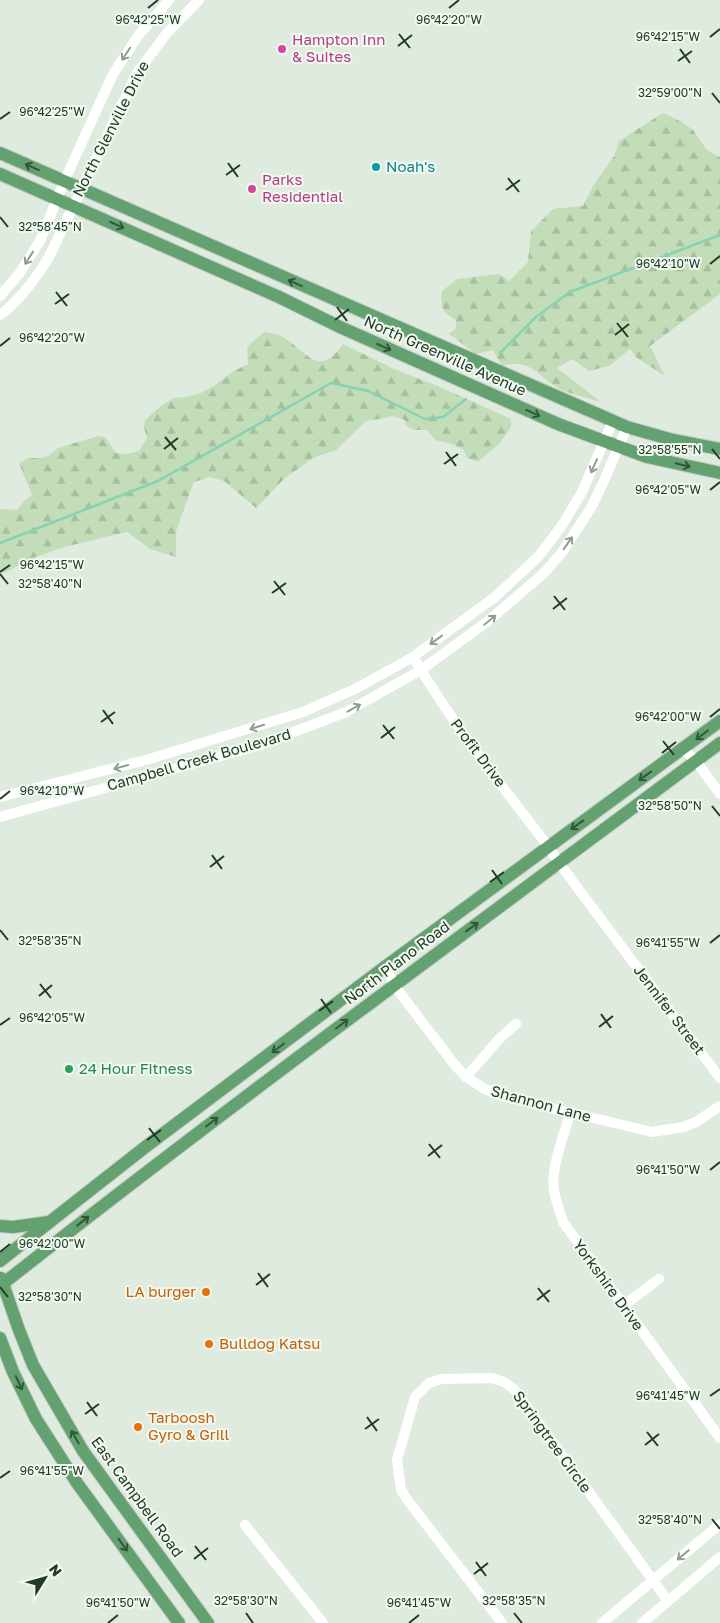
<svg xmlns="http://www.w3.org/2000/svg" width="720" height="1623" viewBox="0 0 720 1623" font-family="'Golos Text',sans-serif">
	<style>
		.forest { fill: url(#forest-firs) }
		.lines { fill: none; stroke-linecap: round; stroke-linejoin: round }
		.stream { stroke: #86d2b5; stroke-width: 2.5 }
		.major-casing { stroke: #c1c8c2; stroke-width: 14 }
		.minor { stroke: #fff; stroke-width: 10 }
		.major { stroke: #63a270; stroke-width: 12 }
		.oneway { stroke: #909e92 }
		.oneway2 { stroke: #315638 }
		.ticks { fill: none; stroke: #203c26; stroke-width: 2 }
		.hotel-dot { fill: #d1479c; stroke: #f1f8f0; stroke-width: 2 }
		.culture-dot { fill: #0f9aa8; stroke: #f1f8f0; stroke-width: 2 }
		.leisure-dot { fill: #2e9e5b; stroke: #f1f8f0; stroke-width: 2 }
		.food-dot { fill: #e8710a; stroke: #f1f8f0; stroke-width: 2 }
		.labels { text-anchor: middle; stroke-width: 4; stroke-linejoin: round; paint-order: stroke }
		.hotel-label { font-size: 15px; fill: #b23c85; stroke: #f1f8f0; text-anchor: start }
		.street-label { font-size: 15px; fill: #203c26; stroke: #f1f8f0 }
		.culture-label { font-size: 15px; fill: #0d838f; stroke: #f1f8f0; text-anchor: start }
		.leisure-label { font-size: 15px; fill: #27864d; stroke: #f1f8f0; text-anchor: start }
		.food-label { font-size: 15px; fill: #c56008; stroke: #f1f8f0; text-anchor: start }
		.ticks-label { font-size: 12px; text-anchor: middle; fill: #203c26; stroke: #f1f8f0; stroke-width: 4; stroke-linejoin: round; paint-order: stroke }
	</style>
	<defs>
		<pattern id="forest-firs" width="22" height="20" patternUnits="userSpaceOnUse" patternTransform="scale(1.25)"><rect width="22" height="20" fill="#c2ddb8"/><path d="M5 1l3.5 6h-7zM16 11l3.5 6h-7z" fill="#a6bf9e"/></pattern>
	</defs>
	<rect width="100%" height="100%" fill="#e0ebe0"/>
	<g class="forest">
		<path d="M663 113 682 122 693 130 707 150 720 157V294L650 346 665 376 637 358 630 349 609 366 589 371 572 359 557 368 601 402C588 398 574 395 562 390 538 379 534 357 502 366L493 350 476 354 449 334 456 328V320C442 312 440 307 442 291L457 279 499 274 509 281 528 262 531 231 553 209 583 206 593 186 614 156 619 141Z"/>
		<path d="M264 332C271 333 280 334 286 339 309 354 319 378 343 344L394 369 440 387 511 419V427L499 444 478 462 467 458 464 450 452 444 435 440 427 430H415L406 426 405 420 392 416 385 418 366 421 336 450 313 458 284 479 256 508 224 481 210 477 194 482 176 531V557L150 549 127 532 64 547 33 558 0 575V510L5 509 17 510 24 501 32 495 19 463 29 458H41L48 456 58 448 98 436 105 437 116 453 127 454 139 451 147 438 144 428 145 420 162 405 174 398 186 397 201 393 214 386 232 372 248 364 247 347Z"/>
	</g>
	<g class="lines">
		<g class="stream">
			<polyline points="500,353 536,317 570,292 720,235"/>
			<polyline points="0,543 158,481 331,383 368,391 425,419 443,417 466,399"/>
		</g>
		<g class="major-casing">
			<g id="major">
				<polyline points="0,153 627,427 673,440 720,449"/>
				<polyline points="0,174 279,297 340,327 558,424 647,457 720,473"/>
				<polyline points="0,1226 13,1227 49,1222"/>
				<polyline points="0,1261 144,1148 386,966 720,721"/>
				<polyline points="1,1278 19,1330 33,1365 83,1451 208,1623"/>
				<path d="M0 1286C236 1100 479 923 720 743"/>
				<polyline points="0,1338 13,1372 36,1419 77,1483 179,1623"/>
			</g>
		</g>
		<g class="minor">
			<polyline points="0,296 19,274 40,241 64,182 113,74 138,36 169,0"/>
			<path d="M0 315C21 299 35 279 49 257L137 73 167 33 199 0"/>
			<path d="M413 657C453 724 500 784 548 846L559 863 720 1078"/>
			<polyline points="683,749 696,761 720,794"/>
			<polyline points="0,797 146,760 303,712 357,688 413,657 495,597 539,556 563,524 582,492 613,421"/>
			<polyline points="0,817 260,745 346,712 421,670 488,621 543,574 563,551 592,506 603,483 627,427"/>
			<polyline points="386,966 394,985 454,1064 466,1077 485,1089 505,1097 652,1132 683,1127 696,1122 720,1106"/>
			<polyline points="466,1077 499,1039 516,1024"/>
			<path d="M570 1113C564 1136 550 1168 554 1191 556 1202 560 1212 563 1222L720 1438"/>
			<polyline points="623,1306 659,1279"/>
			<polyline points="245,1525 323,1623"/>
			<polyline points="502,1623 406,1498 401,1490 397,1460 415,1397 429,1383 441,1379 492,1378 504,1382 514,1389 668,1601"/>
			<polyline points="602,1623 720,1524"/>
			<polyline points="642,1623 720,1557"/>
		</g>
		<use href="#major" class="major"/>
	</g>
	<defs><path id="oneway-shaft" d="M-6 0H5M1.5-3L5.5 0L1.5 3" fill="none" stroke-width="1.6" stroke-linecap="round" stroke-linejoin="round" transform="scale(1.25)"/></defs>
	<g class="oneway">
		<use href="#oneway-shaft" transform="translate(126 54) rotate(123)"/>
		<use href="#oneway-shaft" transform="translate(29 258) rotate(122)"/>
		<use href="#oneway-shaft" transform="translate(594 466) rotate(114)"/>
		<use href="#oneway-shaft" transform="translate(568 543) rotate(-55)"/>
		<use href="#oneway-shaft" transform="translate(490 620) rotate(-39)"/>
		<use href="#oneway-shaft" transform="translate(436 640) rotate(144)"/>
		<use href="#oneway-shaft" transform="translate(354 708) rotate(-29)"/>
		<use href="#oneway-shaft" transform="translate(257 727) rotate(163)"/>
		<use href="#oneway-shaft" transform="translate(121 767) rotate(165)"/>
		<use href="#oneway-shaft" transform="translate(683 1555) rotate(140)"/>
	</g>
	<g class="oneway2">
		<use href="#oneway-shaft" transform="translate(32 167) rotate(-156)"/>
		<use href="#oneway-shaft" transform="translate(117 225) rotate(25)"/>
		<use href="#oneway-shaft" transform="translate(295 283) rotate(-156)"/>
		<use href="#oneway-shaft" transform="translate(384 347) rotate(24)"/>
		<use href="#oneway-shaft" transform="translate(533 413) rotate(25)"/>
		<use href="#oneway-shaft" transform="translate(683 465) rotate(13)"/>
		<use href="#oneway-shaft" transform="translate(702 735) rotate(143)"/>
		<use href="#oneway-shaft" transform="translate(645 776) rotate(144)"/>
		<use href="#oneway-shaft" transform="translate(577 825) rotate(144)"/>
		<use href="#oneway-shaft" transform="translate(472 927) rotate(-36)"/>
		<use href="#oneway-shaft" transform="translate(342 1024) rotate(-37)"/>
		<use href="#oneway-shaft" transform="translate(278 1048) rotate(143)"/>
		<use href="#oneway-shaft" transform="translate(212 1122) rotate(-37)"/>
		<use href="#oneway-shaft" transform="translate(83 1221) rotate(-38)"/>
		<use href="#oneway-shaft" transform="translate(19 1383) rotate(65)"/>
		<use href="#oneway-shaft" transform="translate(75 1437) rotate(-120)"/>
		<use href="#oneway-shaft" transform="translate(123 1545) rotate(54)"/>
	</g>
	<path class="ticks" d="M148 8 158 0M449 8 459 0M399 34 410 48M710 37 720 29M398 46 412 35M680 49 690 63M678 61 692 51M712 93 720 103M0 119 10 112M228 163 238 177M226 175 240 165M508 178 519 192M506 190 520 180M0 217 8 227M710 264 720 256M56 292 67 306M55 304 69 294M337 307 347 321M335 320 349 309M617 323 628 337M615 335 629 324M0 346 10 338M165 437 176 450M164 449 178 438M712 449 720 459M446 452 456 466M444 464 458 454M710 490 720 482M0 572 10 565M0 574 8 584M274 581 285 595M272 593 286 583M554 596 565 610M553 609 567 598M103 710 113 724M710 717 720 709M101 722 115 712M383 725 394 739M381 738 395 727M663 741 674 755M662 753 676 742M0 799 10 791M712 806 720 816M212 855 222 869M210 867 224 856M492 870 502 884M490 882 504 872M0 930 8 940M710 943 720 935M40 984 51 998M39 996 52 985M321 999 331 1013M319 1011 333 1001M601 1014 611 1028M0 1025 10 1018M599 1027 613 1016M149 1128 160 1142M147 1140 161 1130M429 1144 440 1158M428 1156 442 1145M710 1170 720 1162M0 1252 10 1244M258 1273 268 1287M256 1285 270 1274M0 1287 8 1297M538 1288 549 1302M537 1300 550 1290M710 1396 720 1389M87 1402 97 1416M85 1414 99 1404M367 1417 377 1431M365 1429 379 1419M647 1432 658 1446M645 1445 659 1434M0 1478 10 1471M712 1519 720 1529M195 1546 206 1560M194 1559 208 1548M476 1562 486 1576M474 1574 488 1563M246 1613 253 1623M514 1613 522 1623M108 1623 118 1615M409 1623 419 1615"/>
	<g class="hotel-dot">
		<circle cx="282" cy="49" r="5"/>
		<circle cx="252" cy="189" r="5"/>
	</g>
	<circle class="culture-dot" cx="376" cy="167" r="5"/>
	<circle class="leisure-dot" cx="69" cy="1069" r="5"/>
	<g class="food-dot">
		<circle cx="206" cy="1292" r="5"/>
		<circle cx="209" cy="1344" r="5"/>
		<circle cx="138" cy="1427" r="5"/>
	</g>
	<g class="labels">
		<g class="hotel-label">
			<text x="292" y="45">Hampton Inn<tspan x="292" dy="17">&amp; Suites</tspan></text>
			<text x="262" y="185">Parks<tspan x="262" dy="17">Residential</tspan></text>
		</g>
		<g class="street-label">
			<text transform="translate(111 129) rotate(-63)" y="5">North Glenville Drive</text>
			<text transform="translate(445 356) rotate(24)" y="5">North Greenville Avenue</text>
			<text transform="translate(478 753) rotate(53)" y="5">Profit Drive</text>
			<text transform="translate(199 760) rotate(-16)" y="5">Campbell Creek Boulevard</text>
			<text transform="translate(397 963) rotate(-37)" y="5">North Plano Road</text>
			<text transform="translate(669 1010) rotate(53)" y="5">Jennifer Street</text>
			<text transform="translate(541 1104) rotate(15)" y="5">Shannon Lane</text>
			<text transform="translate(608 1285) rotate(54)" y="5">Yorkshire Drive</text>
			<text transform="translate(552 1442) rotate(54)" y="5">Springtree Circle</text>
			<text transform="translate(137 1497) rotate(54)" y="5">East Campbell Road</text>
		</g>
		<g class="culture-label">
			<text x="386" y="172">Noah's</text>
		</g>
		<g class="leisure-label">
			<text x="79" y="1074">24 Hour Fitness</text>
		</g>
		<g class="food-label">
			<text x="196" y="1297" text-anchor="end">LA burger</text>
			<text x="219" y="1349">Bulldog Katsu</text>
			<text x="148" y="1423">Tarboosh<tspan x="148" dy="17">Gyro &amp; Grill</tspan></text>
		</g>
	</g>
	<g class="ticks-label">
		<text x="449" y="24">96°42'20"W</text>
		<text x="148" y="24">96°42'25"W</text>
		<text x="668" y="41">96°42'15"W</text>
		<text x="670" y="97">32°59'00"N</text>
		<text x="52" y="116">96°42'25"W</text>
		<text x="50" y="231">32°58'45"N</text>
		<text x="668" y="268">96°42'10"W</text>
		<text x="52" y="342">96°42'20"W</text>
		<text x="670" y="454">32°58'55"N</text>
		<text x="668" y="494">96°42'05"W</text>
		<text x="52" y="569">96°42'15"W</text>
		<text x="50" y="588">32°58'40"N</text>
		<text x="668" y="721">96°42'00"W</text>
		<text x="52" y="795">96°42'10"W</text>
		<text x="670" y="810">32°58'50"N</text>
		<text x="50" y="945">32°58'35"N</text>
		<text x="668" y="947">96°41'55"W</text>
		<text x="52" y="1022">96°42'05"W</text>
		<text x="668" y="1174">96°41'50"W</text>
		<text x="52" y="1248">96°42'00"W</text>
		<text x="50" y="1301">32°58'30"N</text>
		<text x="668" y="1400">96°41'45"W</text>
		<text x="52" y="1475">96°41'55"W</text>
		<text x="670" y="1524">32°58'40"N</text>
		<text x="246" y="1605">32°58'30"N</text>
		<text x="514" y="1605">32°58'35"N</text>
		<text x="118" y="1607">96°41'50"W</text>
		<text x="419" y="1607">96°41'45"W</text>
	</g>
	<g transform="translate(45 1578) rotate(53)" stroke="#f1f8f0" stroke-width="4" paint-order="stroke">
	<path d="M0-4L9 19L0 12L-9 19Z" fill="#203c26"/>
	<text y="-8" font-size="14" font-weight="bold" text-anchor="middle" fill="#203c26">N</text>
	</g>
</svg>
